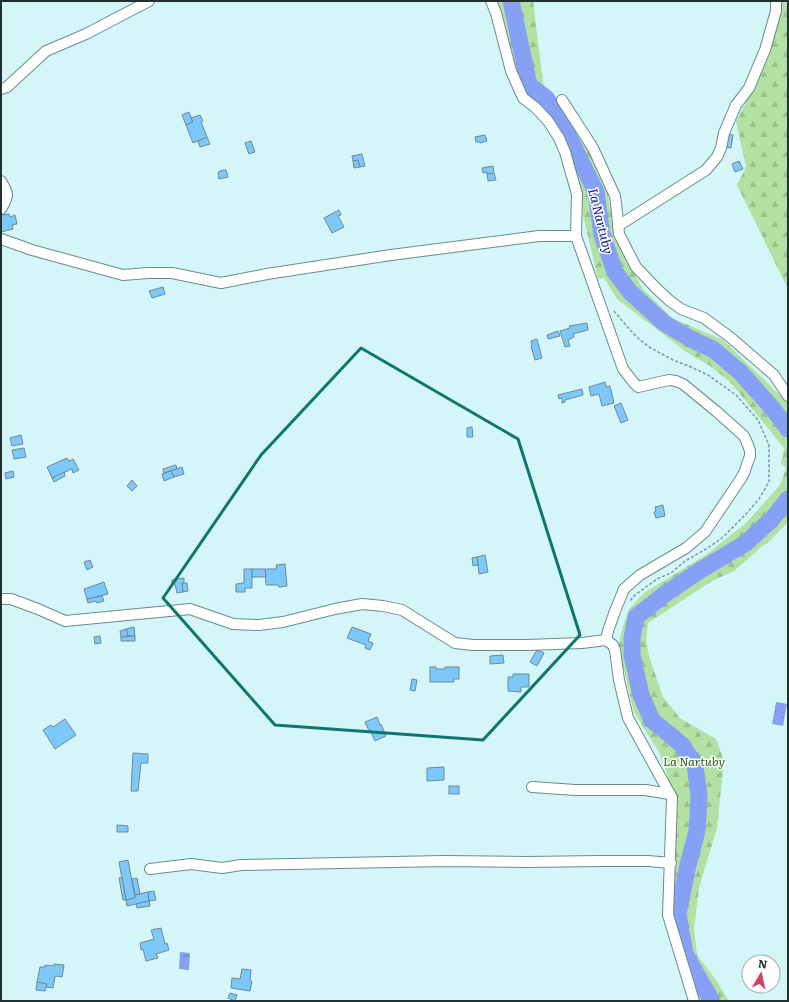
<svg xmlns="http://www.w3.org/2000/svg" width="789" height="1002" viewBox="0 0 789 1002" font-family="Literata,serif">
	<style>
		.forest { fill: url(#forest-firs) }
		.water { fill: url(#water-ripples) }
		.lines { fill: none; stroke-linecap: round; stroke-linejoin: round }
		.river { stroke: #86a0f5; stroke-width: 17 }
		.building { fill: #7cc9f9; stroke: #708796 }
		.minor-casing { stroke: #6b8a8d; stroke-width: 12 }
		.path { stroke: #7d9597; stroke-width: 1.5; stroke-dasharray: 3 2; stroke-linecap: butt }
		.minor { stroke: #fff; stroke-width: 10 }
		.marked { fill: none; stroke: #0f766e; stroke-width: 3; stroke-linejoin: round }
		.labels { text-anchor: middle; stroke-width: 3; stroke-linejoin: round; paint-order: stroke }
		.park-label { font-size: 12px; font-style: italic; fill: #286211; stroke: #fff }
		.water-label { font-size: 13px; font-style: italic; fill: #192181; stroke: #fff }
	</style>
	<defs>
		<pattern id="forest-firs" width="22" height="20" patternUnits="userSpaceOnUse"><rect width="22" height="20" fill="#b2e1a4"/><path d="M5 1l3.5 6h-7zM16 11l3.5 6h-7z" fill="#99c18e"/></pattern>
		<pattern id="water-ripples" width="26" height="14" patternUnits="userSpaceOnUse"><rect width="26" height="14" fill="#86a0f5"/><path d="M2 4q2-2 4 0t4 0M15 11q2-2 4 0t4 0" fill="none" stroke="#6d83c7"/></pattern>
	</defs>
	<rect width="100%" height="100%" fill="#d4f6f9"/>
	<g class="forest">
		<polygon points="492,1 533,1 543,82 547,96 559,101 590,149 606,183 614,233 642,288 672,318 723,340 788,403 788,522 767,544 765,544 734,571 712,581 648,623 646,640 649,656 663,697 680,718 716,739 724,761 717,828 699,888 694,928 697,955 714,977 729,1001 698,1001 672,924 676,841 676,799 659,752 634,712 618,646 624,623 629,609 644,593 707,554 746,523 780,485 786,468 781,463 784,448 731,383 710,366 685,351 617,299 604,278 598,279 583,215 583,197 550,128 550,119 535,101 527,100 518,90"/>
		<polygon points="779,1 788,1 788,289 737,185 746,167 736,121 753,89"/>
	</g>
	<g class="water">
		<polygon points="776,702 787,704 783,726 772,724"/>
		<polygon points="180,952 190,953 189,970 179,969"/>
	</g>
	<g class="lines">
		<g class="river">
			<polyline points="511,1 529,85 546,98 558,115 596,192 602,235 615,272 630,292 664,323 689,338 714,350 741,373 773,409 788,429"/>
			<polyline points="712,1001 685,954 678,914 688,865 697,831 699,796 695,765 682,745 652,720 641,695 632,655 632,638 636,617 665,594 699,571 746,543 772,519 788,499"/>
		</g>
	</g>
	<g class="building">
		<polygon points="189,112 193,122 186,125 182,115"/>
		<polygon points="200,115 203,121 201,122 207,137 193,143 186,125 193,122 191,118"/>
		<polygon points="726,134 733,135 731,148 723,147"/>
		<polygon points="485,135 487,141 480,143 480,142 476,142 475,137"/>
		<polygon points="207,137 210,144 200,147 198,141"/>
		<polygon points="251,141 255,152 249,154 245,143"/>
		<polygon points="362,154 365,166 360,167 358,160 353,161 352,156"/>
		<polygon points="358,160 360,167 354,168 353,161"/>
		<polygon points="739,161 743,169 735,172 732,164"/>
		<polygon points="493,166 494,173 487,174 486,172 483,173 482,168"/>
		<polygon points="223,170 226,170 228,177 219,179 218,172"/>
		<polygon points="494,173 496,180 488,181 487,174"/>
		<polygon points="339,210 341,215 338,216 344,227 332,233 324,218"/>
		<polygon points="9,214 10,217 15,215 17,224 12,225 13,229 1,232 1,215"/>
		<polygon points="163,287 165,294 152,298 149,291"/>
		<polygon points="587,323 588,330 573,334 574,337 568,340 570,346 565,347 560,331 570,328 569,326"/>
		<polygon points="558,331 560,336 548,339 547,335"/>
		<polygon points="537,339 542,358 535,360 531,346 532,346 531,341"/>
		<polygon points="605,382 606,387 610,386 614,403 602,406 599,394 591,396 589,387"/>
		<polygon points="582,389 583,395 565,400 565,402 562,403 562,398 559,399 558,395"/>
		<polygon points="621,403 628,420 621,423 614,406"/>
		<polygon points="472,427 473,437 467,437 467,428"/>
		<polygon points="21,435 23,444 12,446 10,438"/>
		<polygon points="24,448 26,457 14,459 12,450"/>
		<polygon points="67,458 69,461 73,459 79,470 73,473 72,469 52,478 47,467"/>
		<polygon points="176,465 177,469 164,473 163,469"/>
		<polygon points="182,467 184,474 174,477 171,471"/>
		<polygon points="13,471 14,477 6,479 5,473"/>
		<polygon points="171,471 174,477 164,481 162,474"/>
		<polygon points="64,472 65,476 54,482 52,478"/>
		<polygon points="132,480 137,486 132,491 127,486"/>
		<polygon points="663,505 665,516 656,518 654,512 656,511 655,507"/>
		<polygon points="485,555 488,572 479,574 477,557"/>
		<polygon points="477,557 478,565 473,566 472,558"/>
		<polygon points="90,560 93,567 87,570 84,562"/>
		<polygon points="285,564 287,586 279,587 278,585 266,585 265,569 277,569 276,565"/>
		<polygon points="244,569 252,569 252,588 245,588 245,592 236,592 236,584 244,583"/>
		<polygon points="252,569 265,569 266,577 252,577"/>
		<polygon points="184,578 184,583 182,583 183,592 177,593 175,584 172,585 172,580"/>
		<polygon points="104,582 108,594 87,599 84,589"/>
		<polygon points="182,583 187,583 188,591 183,592"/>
		<polygon points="102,596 104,601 97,603 96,601 88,603 87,599"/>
		<polygon points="134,627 135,636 128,636 126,629"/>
		<polygon points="352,627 371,634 368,641 373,643 370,650 365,648 366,645 347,638"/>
		<polygon points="126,629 128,636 121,637 120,631"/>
		<polygon points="100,636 101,643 95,644 94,637"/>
		<polygon points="135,636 135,641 121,641 121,637"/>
		<polygon points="537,650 544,653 537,666 530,662"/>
		<polygon points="503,655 504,663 490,664 490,656"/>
		<polygon points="430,667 436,667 436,669 445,669 445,667 459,667 459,679 453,679 454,682 430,682"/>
		<polygon points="513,674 529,674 529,687 521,687 521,692 508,691 508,677 513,677"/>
		<polygon points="412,679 417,680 415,691 410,690"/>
		<polygon points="377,717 380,725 381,724 386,736 375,741 370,730 369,731 365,722"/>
		<polygon points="65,719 76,735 55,749 43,730 51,725 53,727"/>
		<polygon points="133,753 148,754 148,763 141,763 138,791 131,791"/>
		<polygon points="444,767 444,780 427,781 427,768"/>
		<rect x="449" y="786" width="10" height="8"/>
		<polygon points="117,825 128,826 128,832 117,832"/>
		<polygon points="128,860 135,898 126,900 119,862"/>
		<polygon points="122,877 126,900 123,900 119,878"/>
		<polygon points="137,878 140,894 135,895 132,879"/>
		<polygon points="154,891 156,900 149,901 148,892"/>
		<polygon points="148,892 149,901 127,906 126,900 135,898 135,895"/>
		<polygon points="149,901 150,906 137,908 136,904"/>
		<polygon points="161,928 165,944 167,943 169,950 156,954 158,958 146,961 143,949 141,950 140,943 154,939 151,930"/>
		<polygon points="54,964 64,965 62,977 55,976 53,988 46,987 47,984 37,982 40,967 45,967 45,965 54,966"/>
		<polygon points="242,969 251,970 250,981 252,981 250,991 231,988 232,978 240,979"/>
		<polygon points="37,982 47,984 45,991 36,990"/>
		<polygon points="230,993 237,995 235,1001 228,998"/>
	</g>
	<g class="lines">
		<g class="minor-casing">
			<g id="minor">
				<polyline points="491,1 496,13 511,71 523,98 536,108 548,121 559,138 565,152 577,194 576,236 623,369 634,383 638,387 669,380 676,381 683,384 716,411 744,436 748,445 750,451 750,456 744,473 740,480 705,532 686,548 640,575 624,589 615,611 608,631 606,640 613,645 615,650 619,680 628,718 672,798 668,915 694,1001"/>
				<polyline points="1,89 7,87 46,51 86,34 149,1"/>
				<polyline points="562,100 593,148 615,196 616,203 619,234 636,267 657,289 670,301 681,309 704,318 730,337 774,375 788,396"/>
				<path d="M1 181C9 194 9 196 1 209"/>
				<polyline points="618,226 706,170 717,157 721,148 724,133 736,105 749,88 765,50 776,11 776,1"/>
				<polyline points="1,239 32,250 123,275 148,273 172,273 221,283 267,274 391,255 539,236 576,236"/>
				<polyline points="1,599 11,599 38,609 65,621 190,609 233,624 259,625 283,622 335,609 362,604 383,606 402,610 455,643 473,645 527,645 582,643 606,640"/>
				<polyline points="532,787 575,790 645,790 670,794"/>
				<polyline points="150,869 191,864 222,868 241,865 444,861 527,862 600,861 648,861 671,863"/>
			</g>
		</g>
		<polyline class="path" points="614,311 631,331 639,339 649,347 673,360 691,367 708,375 736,395 758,420 769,445 769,482 759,499 745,515 722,538 706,549 685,561 671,573 657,579 635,595 630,601"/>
		<use href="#minor" class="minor"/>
	</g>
	<path class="marked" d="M361 348 518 439 580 635 483 740 275 725 163 598 261 455Z"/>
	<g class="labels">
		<g class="park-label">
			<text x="694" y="766">La Nartuby</text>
		</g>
		<g class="water-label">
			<text transform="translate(601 221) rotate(76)" y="5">La Nartuby</text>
		</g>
	</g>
	<rect width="789" height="1002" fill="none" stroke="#233032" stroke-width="4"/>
	<g transform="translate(761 974) rotate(9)"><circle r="19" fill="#ffffff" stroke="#a7acad"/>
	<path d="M0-3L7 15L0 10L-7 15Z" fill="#d04268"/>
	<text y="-6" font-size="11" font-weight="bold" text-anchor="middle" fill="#233032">N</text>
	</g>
</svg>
